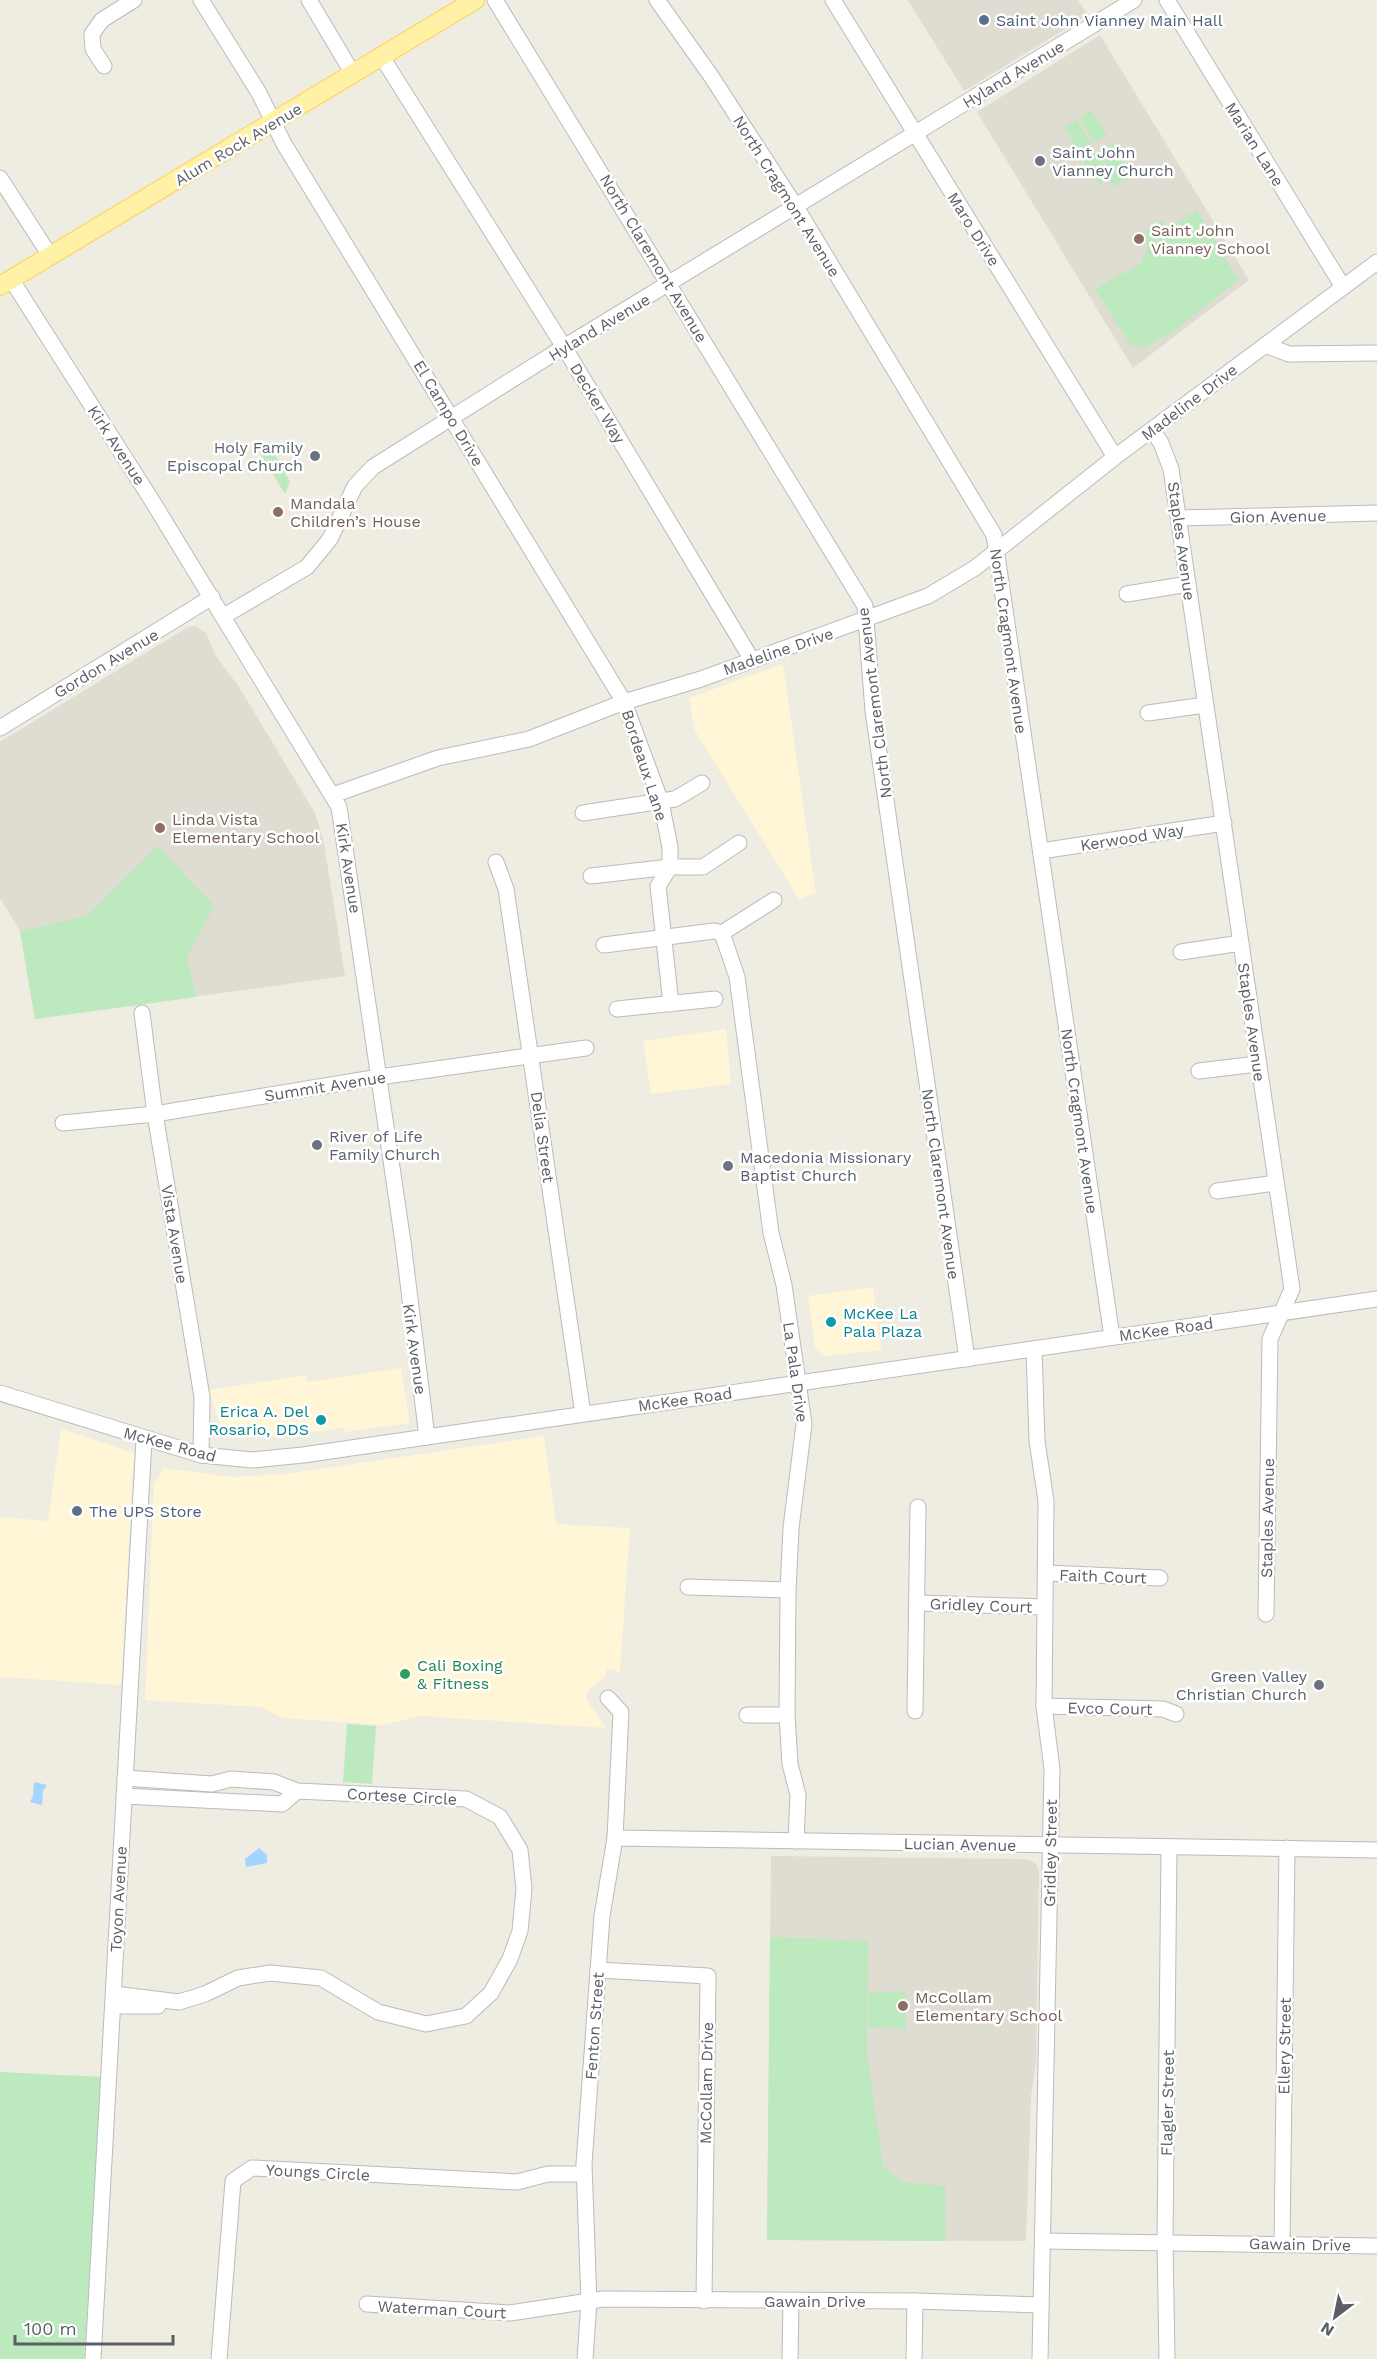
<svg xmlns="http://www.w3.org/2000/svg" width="1377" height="2359" viewBox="0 0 1377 2359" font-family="'Work Sans',sans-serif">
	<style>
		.commercial { fill: #fff6d7 }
		.education { fill: #dfdcd1 }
		.green { fill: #bce9bd }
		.water { fill: #a2d5ff }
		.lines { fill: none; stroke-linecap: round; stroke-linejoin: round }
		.minor-casing { stroke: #b8bbc0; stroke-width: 17 }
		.major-casing { stroke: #ffd04b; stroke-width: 20 }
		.minor { stroke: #fff; stroke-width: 15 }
		.major { stroke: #fff2a7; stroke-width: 18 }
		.service-dot { fill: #5c6f8a; stroke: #fff; stroke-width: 2 }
		.worship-dot { fill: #6b7280; stroke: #fff; stroke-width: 2 }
		.education-dot { fill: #8d6e63; stroke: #fff; stroke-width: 2 }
		.culture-dot { fill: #0f9aa8; stroke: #fff; stroke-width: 2 }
		.leisure-dot { fill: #2e9e5b; stroke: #fff; stroke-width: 2 }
		.labels { text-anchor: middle; stroke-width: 5; stroke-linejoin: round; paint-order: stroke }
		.service-label { font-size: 16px; fill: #4e5e75; stroke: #fff; text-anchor: start }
		.street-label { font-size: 16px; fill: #5b5f65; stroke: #fff }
		.worship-label { font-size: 16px; fill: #5b616d; stroke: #fff; text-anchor: start }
		.education-label { font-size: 16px; fill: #785e54; stroke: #fff; text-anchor: start }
		.culture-label { font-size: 16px; fill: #0d838f; stroke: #fff; text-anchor: start }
		.leisure-label { font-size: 16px; fill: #27864d; stroke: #fff; text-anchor: start }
	</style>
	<rect width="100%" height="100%" fill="#efece2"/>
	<g class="commercial">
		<polygon points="783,664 816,894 799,899 695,731 689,698"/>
		<polygon points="726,1029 731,1084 651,1094 643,1041"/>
		<polygon points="873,1287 881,1350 826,1356 815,1348 808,1296"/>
		<polygon points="401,1368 410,1423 345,1432 344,1428 269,1437 223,1435 209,1390 306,1375 307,1382"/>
		<polygon points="61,1429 134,1453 121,1685 0,1677 0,1517 48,1521"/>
		<polygon points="544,1436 556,1524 630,1528 620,1672 607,1669 605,1677 589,1690 586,1699 606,1728 420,1716 382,1725 282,1718 261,1707 145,1700 154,1484 164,1468 232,1477 285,1474"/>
	</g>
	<g class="education">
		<polygon points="908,0 1078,0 1088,15 964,91"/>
		<polygon points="1100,35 1249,280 1133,368 977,112"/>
		<polygon points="195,626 206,633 216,656 239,687 315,813 324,843 345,976 35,1019 20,931 0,898 0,742 188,627"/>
		<polygon points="771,1856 1026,1859 1035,1863 1039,1870 1036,2062 1031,2096 1026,2241 767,2240"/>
	</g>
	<g class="green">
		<polygon points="1091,110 1107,135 1094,142 1079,117"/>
		<polygon points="1076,119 1092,144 1079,152 1064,127"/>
		<polygon points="1112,143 1128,168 1121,172 1126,179 1113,187 1109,179 1099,185 1083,160 1096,152 1108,172 1111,171 1100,151"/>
		<polygon points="1197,210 1238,280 1177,329 1145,348 1131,345 1095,289 1140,264 1148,247 1141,234 1163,220 1168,228"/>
		<polygon points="270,445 290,482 285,494 259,451"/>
		<polygon points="158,846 214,906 187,957 196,997 35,1019 20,931 86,916"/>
		<polygon points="347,1724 376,1726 372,1784 343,1782"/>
		<polygon points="770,1937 868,1941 867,2053 883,2167 903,2182 945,2186 946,2241 767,2240"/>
		<polygon points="869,1992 906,1992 906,2029 888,2028 887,2012 887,2028 869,2028"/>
		<polygon points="0,2072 103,2077 84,2359 0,2359"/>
	</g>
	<g class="water">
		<polygon points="34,1782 47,1785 43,1791 42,1805 30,1802 33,1796"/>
		<polygon points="259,1848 267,1855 267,1863 246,1867 245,1859"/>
	</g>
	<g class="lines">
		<g class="minor-casing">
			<g id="minor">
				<polyline points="201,0 259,93 284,144 624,702 661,802 670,847 670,867 658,886 671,1004"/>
				<polyline points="309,0 353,74"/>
				<polyline points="495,0 865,606 873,711 967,1359"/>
				<polyline points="657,0 711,76 796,207 994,535 1112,1337"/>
				<polyline points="833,0 1115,457"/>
				<polyline points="1167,0 1343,287"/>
				<polyline points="382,57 564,347 752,660"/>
				<polyline points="104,66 93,49 92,34 102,20 134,0"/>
				<polyline points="0,178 49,254"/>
				<polyline points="11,279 151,499 339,807 403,1242 427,1437"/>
				<polyline points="1265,345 1289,354 1377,353"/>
				<polyline points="1153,431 1161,443 1171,469 1292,1289 1270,1339 1266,1614"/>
				<polyline points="1179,518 1377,513"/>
				<polyline points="1127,594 1188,584"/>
				<polyline points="224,616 307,567 330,539 355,486 373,467 564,347 1134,0"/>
				<polyline points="1148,713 1205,705"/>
				<polyline points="0,728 212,597"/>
				<polyline points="333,795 438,758 529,739 624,702 701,679 928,596 975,568 1115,457 1377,262"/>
				<polyline points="583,813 675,799 702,783"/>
				<polyline points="1041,851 1224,823"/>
				<polyline points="496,862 506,889 583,1414"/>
				<polyline points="591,876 670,867 703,867 739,843"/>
				<polyline points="722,933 774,900"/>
				<polyline points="604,945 714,931 722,933 737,977 771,1233 784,1285 804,1424 791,1528 788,1590 787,1715 790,1764 798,1795 796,1841"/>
				<polyline points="1181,952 1241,943"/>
				<polyline points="617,1009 715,999"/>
				<polyline points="142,1013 155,1114 202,1397 201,1455"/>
				<polyline points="1199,1071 1257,1064"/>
				<polyline points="63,1123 155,1114 379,1077 586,1048"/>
				<polyline points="1217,1191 1276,1183"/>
				<polyline points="1034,1349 1037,1441 1046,1501 1044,1706 1052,1769 1040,2359"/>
				<polyline points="0,1393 201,1455 253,1460 303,1455 1377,1299"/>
				<polyline points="1046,1573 1160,1578"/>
				<polyline points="688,1587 788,1590"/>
				<polyline points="918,1603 1044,1607"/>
				<polyline points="1044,1706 1163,1709 1176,1714"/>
				<polyline points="915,1711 918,1507"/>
				<polyline points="747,1715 787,1715"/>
				<polyline points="124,1796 282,1804 297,1791"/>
				<polyline points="615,1838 1377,1850"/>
				<polyline points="598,1970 708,1976 704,2301"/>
				<polyline points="114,1994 179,2002 205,1994 238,1978 270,1973 321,1978 378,2012 426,2024 466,2016 491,1993 510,1959 520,1931 524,1889 520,1850 500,1817 466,1799 297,1791 274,1782 231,1779 212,1784 125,1778"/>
				<polyline points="113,2006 158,2006"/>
				<polyline points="1043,2241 1377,2246"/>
				<polyline points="1282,2244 1287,1848"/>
				<polyline points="367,2304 510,2313 603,2299 915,2301 1041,2305"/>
				<polyline points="93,2359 144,1439"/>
				<polyline points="219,2359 233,2181 252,2168 517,2182 548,2174 583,2174"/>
				<polyline points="585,2359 589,2301 584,2164 602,1916 615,1838 621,1712 608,1698"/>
				<polyline points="790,2359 791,2301"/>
				<polyline points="914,2359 915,2301"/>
				<polyline points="1167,2359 1165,2242 1169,1847"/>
			</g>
		</g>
		<g class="major-casing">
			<polyline id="major" points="0,286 475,0"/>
		</g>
		<use href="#minor" class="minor"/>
		<use href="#major" class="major"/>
	</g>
	<g class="service-dot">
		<circle cx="984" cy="20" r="6"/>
		<circle cx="77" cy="1511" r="6"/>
	</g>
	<g class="worship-dot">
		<circle cx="1040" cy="161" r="6"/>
		<circle cx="315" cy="456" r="6"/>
		<circle cx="317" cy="1145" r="6"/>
		<circle cx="728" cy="1166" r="6"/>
		<circle cx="1319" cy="1685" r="6"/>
	</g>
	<g class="education-dot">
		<circle cx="1139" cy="239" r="6"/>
		<circle cx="278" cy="512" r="6"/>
		<circle cx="160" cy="828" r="6"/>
		<circle cx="903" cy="2006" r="6"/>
	</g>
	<g class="culture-dot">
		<circle cx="831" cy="1322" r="6"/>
		<circle cx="321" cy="1420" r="6"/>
	</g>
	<circle class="leisure-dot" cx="405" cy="1674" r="6"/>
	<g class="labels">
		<g class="service-label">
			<text x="996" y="26">Saint John Vianney Main Hall</text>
			<text x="89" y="1517">The UPS Store</text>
		</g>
		<g class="street-label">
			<text transform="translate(1013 74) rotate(-31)" y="6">Hyland Avenue</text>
			<text transform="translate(238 144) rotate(-31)" y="6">Alum Rock Avenue</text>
			<text transform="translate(1255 144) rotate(58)" y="6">Marian Lane</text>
			<text transform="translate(787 196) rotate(58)" y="6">North Cragmont Avenue</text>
			<text transform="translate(974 229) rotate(58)" y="6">Maro Drive</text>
			<text transform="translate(654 258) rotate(59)" y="6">North Claremont Avenue</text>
			<text transform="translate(599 327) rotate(-31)" y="6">Hyland Avenue</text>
			<text transform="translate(1189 402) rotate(-37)" y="6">Madeline Drive</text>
			<text transform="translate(598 403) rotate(59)" y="6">Decker Way</text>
			<text transform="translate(449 413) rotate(59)" y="6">El Campo Drive</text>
			<text transform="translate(117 445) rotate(57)" y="6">Kirk Avenue</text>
			<text transform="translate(1278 516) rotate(-1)" y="6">Gion Avenue</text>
			<text transform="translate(1182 541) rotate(82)" y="6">Staples Avenue</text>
			<text transform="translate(1009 641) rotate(82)" y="6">North Cragmont Avenue</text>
			<text transform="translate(778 651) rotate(-19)" y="6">Madeline Drive</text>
			<text transform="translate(106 663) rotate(-31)" y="6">Gordon Avenue</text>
			<text transform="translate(874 703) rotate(-97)" y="6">North Claremont Avenue</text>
			<text transform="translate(645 765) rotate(72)" y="6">Bordeaux Lane</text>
			<text transform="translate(1132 837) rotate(-9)" y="6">Kerwood Way</text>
			<text transform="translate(349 868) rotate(81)" y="6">Kirk Avenue</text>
			<text transform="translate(1252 1022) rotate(82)" y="6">Staples Avenue</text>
			<text transform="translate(325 1086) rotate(-9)" y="6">Summit Avenue</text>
			<text transform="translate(1080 1121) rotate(82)" y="6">North Cragmont Avenue</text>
			<text transform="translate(543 1137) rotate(82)" y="6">Delia Street</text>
			<text transform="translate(941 1184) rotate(82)" y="6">North Claremont Avenue</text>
			<text transform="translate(175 1234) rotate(81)" y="6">Vista Avenue</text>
			<text transform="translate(1166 1329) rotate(-8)" y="6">McKee Road</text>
			<text transform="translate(415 1349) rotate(82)" y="6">Kirk Avenue</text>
			<text transform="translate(796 1372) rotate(82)" y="6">La Pala Drive</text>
			<text transform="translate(685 1399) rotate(-8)" y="6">McKee Road</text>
			<text transform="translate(170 1444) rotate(15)" y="6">McKee Road</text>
			<text transform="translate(1267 1518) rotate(-89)" y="6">Staples Avenue</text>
			<text transform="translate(1103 1576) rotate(2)" y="6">Faith Court</text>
			<text transform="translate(981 1605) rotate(2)" y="6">Gridley Court</text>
			<text transform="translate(1110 1708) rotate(1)" y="6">Evco Court</text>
			<text transform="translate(402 1796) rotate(3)" y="6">Cortese Circle</text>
			<text transform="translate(960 1844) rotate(1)" y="6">Lucian Avenue</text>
			<text transform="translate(1050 1853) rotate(-89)" y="6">Gridley Street</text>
			<text transform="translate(118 1899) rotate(-87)" y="6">Toyon Avenue</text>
			<text transform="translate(594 2026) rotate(-86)" y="6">Fenton Street</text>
			<text transform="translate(1284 2046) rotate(-89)" y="6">Ellery Street</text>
			<text transform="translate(706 2083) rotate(-89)" y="6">McCollam Drive</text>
			<text transform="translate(1167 2103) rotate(-89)" y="6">Flagler Street</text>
			<text transform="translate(318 2172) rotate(3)" y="6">Youngs Circle</text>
			<text transform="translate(1300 2244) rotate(1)" y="6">Gawain Drive</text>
			<text x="815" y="2307">Gawain Drive</text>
			<text transform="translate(442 2309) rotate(3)" y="6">Waterman Court</text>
		</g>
		<g class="worship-label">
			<text x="1052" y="158">Saint John<tspan x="1052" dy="18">Vianney Church</tspan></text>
			<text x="303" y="453" text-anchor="end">Holy Family<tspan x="303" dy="18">Episcopal Church</tspan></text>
			<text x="329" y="1142">River of Life<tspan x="329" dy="18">Family Church</tspan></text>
			<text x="740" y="1163">Macedonia Missionary<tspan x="740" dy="18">Baptist Church</tspan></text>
			<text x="1307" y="1682" text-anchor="end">Green Valley<tspan x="1307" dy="18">Christian Church</tspan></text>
		</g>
		<g class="education-label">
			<text x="1151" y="236">Saint John<tspan x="1151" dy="18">Vianney School</tspan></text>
			<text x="290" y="509">Mandala<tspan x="290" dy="18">Children’s House</tspan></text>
			<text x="172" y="825">Linda Vista<tspan x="172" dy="18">Elementary School</tspan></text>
			<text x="915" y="2003">McCollam<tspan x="915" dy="18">Elementary School</tspan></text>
		</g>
		<g class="culture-label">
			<text x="843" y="1319">McKee La<tspan x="843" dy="18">Pala Plaza</tspan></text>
			<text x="309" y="1417" text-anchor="end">Erica A. Del<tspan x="309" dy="18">Rosario, DDS</tspan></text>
		</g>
		<g class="leisure-label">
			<text x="417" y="1671">Cali Boxing<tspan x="417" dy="18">&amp; Fitness</tspan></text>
		</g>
	</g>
	<g transform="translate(1335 2317) rotate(212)" stroke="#ffffff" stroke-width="4.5" paint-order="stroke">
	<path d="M0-4.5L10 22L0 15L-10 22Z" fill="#5b5f65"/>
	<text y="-9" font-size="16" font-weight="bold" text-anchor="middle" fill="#5b5f65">N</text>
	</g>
	<path d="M15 2335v9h158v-9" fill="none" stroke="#5b5f65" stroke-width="3"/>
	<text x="24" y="2335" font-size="18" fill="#5b5f65" stroke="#ffffff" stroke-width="4.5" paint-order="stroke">100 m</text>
</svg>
